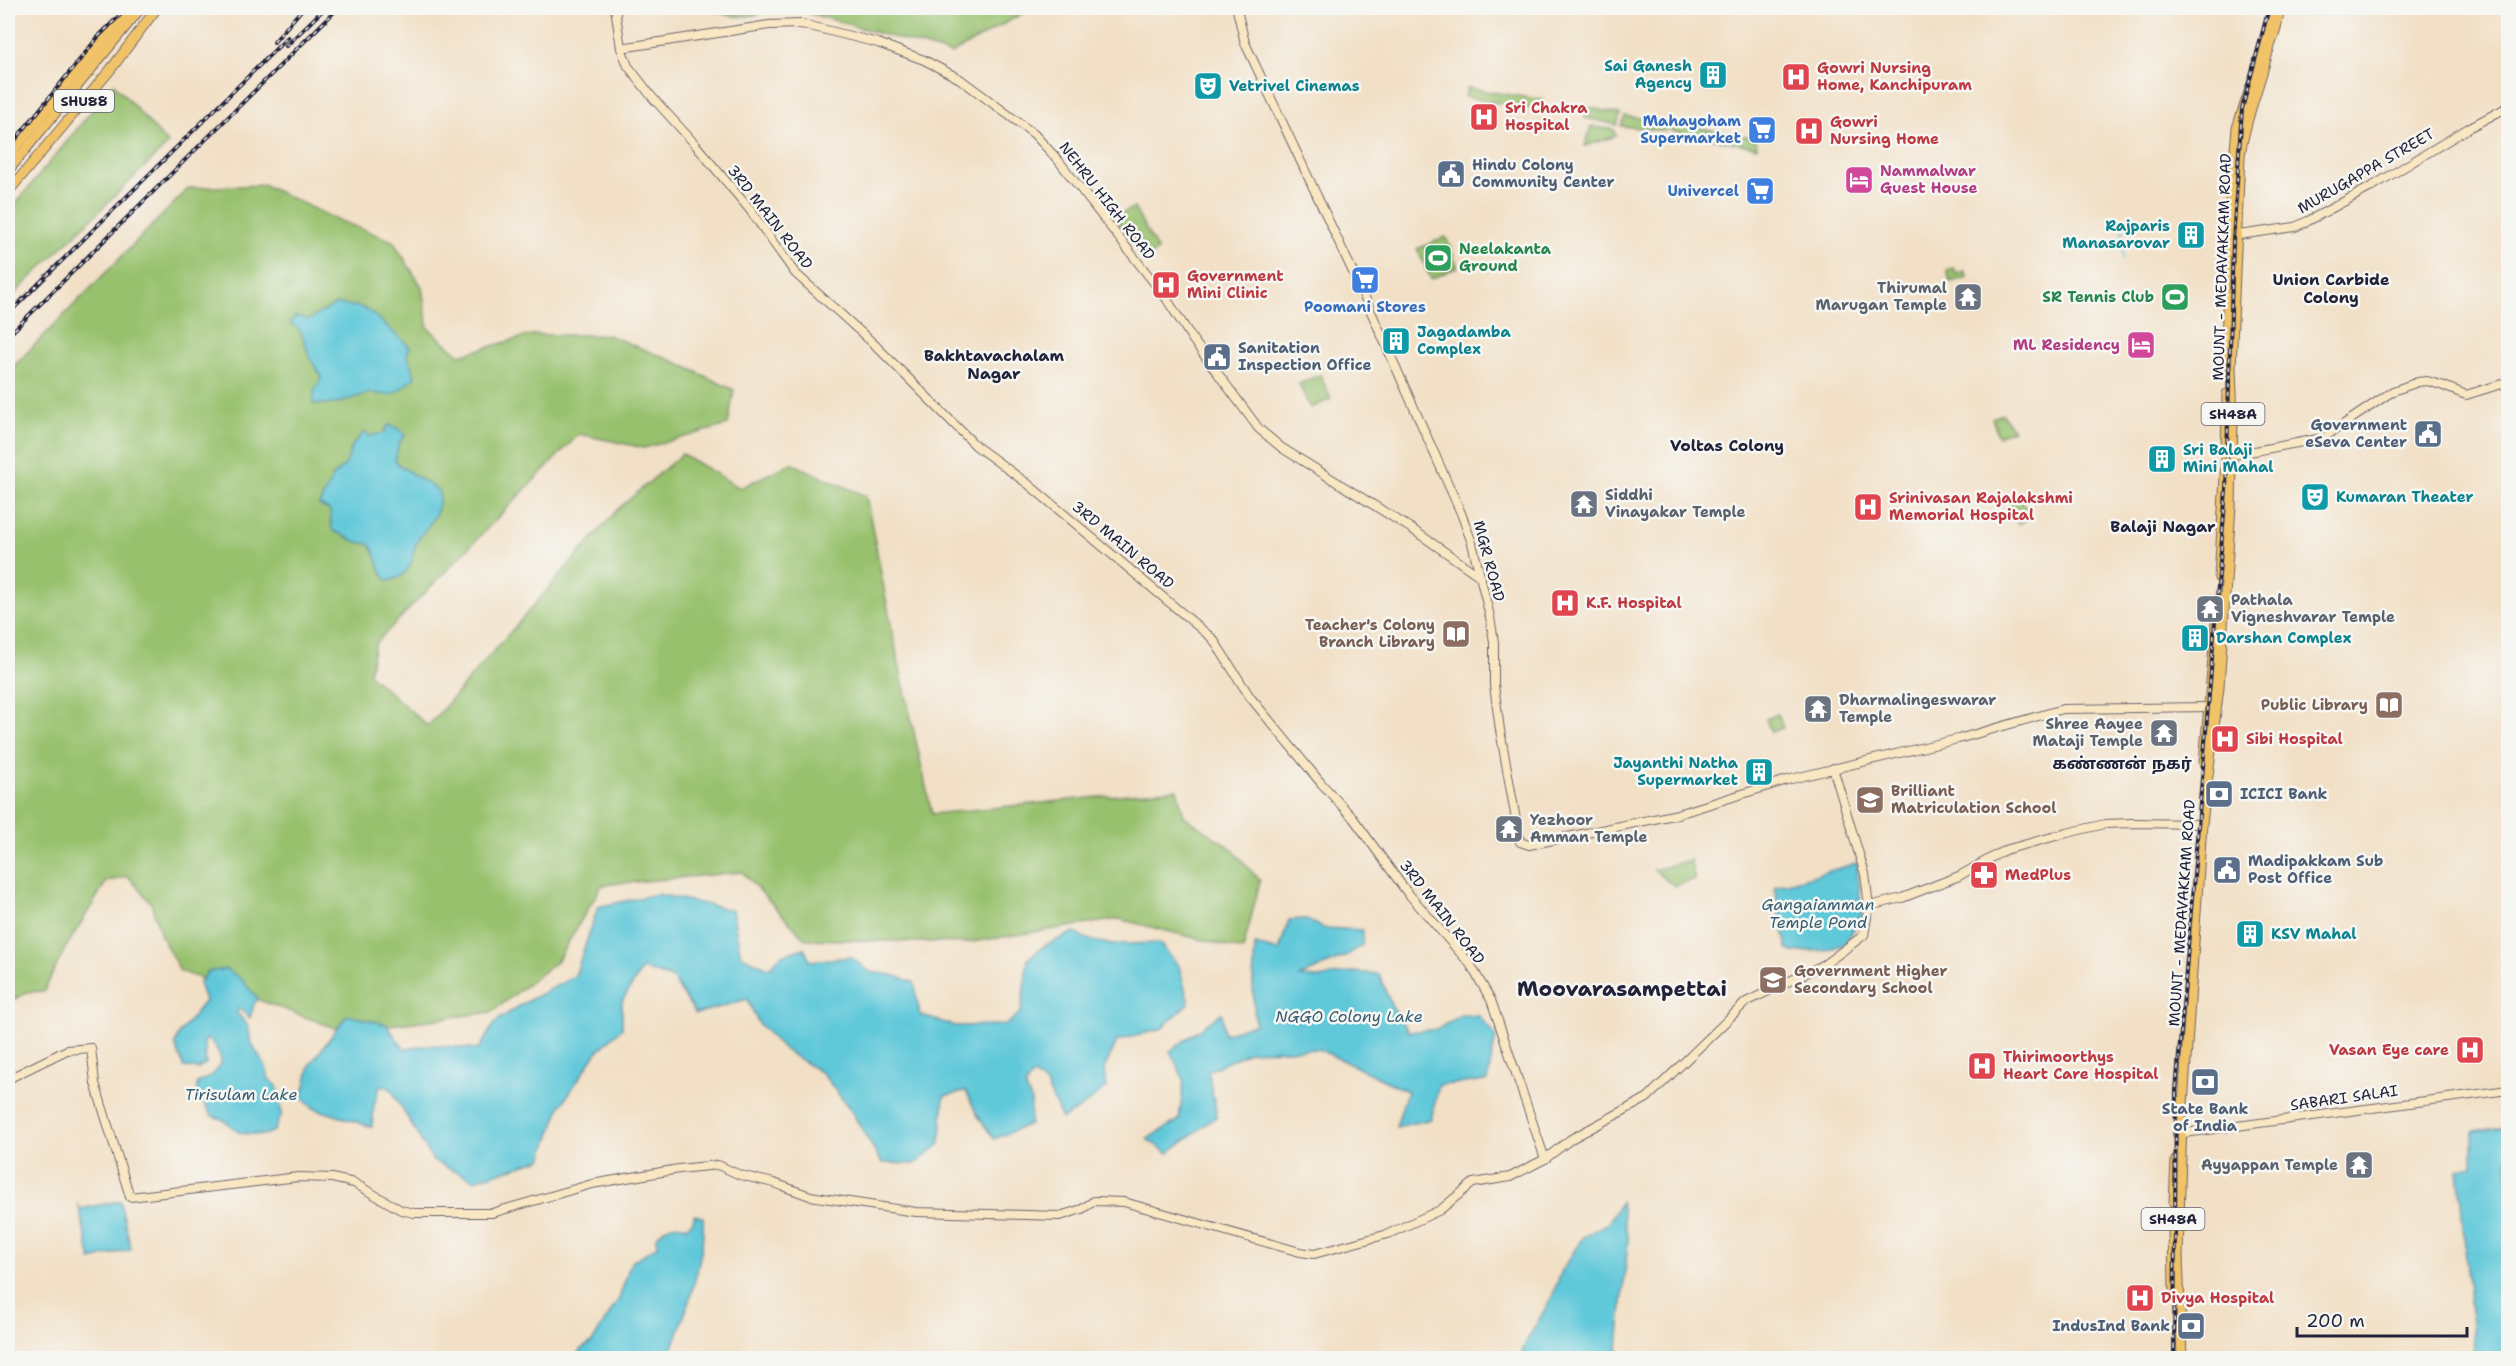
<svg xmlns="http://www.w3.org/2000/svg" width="2516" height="1366" viewBox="0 0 2516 1366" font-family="'Shantell Sans','Noto Sans Tamil',sans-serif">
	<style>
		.green { fill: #98c16d; stroke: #5d7254; stroke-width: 1.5 }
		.water { fill: #5ec8d9; stroke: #40758a; stroke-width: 1.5 }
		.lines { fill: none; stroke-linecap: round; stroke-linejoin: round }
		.stream { stroke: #5ec8d9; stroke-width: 1.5 }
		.secondary-casing { stroke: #6b646c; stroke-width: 10 }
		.primary-casing { stroke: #6b646c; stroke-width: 11 }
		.secondary { stroke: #f9e7c3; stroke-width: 8 }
		.primary { stroke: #f1c369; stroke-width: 9 }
		.rail-casing { stroke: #22223b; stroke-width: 4 }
		.rail { stroke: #f6f6f2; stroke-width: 1.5; stroke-dasharray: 4.5; stroke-linecap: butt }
		.labels { text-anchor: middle; stroke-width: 5; stroke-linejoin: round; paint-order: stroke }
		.shield { fill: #f6f6f2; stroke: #626272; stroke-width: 1.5 }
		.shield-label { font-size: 14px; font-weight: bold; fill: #22223b }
		.culture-label { font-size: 15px; font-weight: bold; fill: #0d838f; stroke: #f6f6f2; text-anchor: start }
		.health-label { font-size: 15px; font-weight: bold; fill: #be3a42; stroke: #f6f6f2; text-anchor: start }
		.shop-label { font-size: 15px; font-weight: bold; fill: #366cbe; stroke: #f6f6f2; text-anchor: end }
		.service-label { font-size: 15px; font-weight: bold; fill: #4e5e75; stroke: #f6f6f2; text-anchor: start }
		.hotel-label { font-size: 15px; font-weight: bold; fill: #b23c85; stroke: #f6f6f2; text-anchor: start }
		.street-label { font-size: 15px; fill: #22223b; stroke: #f6f6f2 }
		.leisure-label { font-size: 15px; font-weight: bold; fill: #27864d; stroke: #f6f6f2; text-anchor: start }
		.worship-label { font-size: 15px; font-weight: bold; fill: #5b616d; stroke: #f6f6f2; text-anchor: start }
		.education-label { font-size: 15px; font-weight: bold; fill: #785e54; stroke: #f6f6f2; text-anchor: end }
		.neighbourhood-label { font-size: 16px; font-weight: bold; fill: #22223b; stroke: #f6f6f2 }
		.water-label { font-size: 16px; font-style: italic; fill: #375c72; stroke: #f6f6f2 }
		.district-label { font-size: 21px; font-weight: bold; fill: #22223b; stroke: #f6f6f2 }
	</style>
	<rect width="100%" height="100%" fill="#f6f6f2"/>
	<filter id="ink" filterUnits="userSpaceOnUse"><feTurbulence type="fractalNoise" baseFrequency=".0167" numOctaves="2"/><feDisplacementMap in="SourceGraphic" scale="12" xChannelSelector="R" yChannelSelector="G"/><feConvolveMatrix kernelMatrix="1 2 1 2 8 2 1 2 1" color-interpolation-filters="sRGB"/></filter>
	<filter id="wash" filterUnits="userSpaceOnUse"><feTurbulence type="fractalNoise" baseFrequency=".008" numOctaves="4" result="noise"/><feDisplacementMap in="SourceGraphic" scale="24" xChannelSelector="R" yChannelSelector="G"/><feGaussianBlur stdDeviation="1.35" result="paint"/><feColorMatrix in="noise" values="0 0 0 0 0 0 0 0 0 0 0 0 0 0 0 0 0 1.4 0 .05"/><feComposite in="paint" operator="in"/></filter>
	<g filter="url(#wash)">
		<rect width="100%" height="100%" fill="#f2e0c6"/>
		<g class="green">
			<path d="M709 8H773C753 19 730 19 709 8Z"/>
			<polygon points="810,8 1032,8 951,54 809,13"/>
			<polygon points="114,84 168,144 8,300 8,213"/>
			<polygon points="1467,88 1543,100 1541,111 1465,97"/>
			<polygon points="1587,107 1620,114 1617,125 1585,118"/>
			<polygon points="1625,116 1664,122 1667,131 1621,126"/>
			<polygon points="1668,122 1756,138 1757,147 1671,131"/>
			<polygon points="1591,126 1614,130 1616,136 1585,146"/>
			<polygon points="264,185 335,219 393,241 422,287 428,328 460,355 531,335 608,335 678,363 734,390 728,425 644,448 579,434 375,644 369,674 428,726 618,509 682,454 740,488 791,463 866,496 896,650 932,814 1177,789 1184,816 1232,849 1260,881 1243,950 1119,919 965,943 805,939 742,872 602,885 557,961 492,1012 343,1031 180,971 161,936 151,903 128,876 106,882 65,949 44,991 27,992 8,1003 8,372 189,188"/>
			<polygon points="1134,208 1158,251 1144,259 1114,216"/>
			<polygon points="1446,237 1458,267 1431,279 1417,249"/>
			<polygon points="1954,268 1956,274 1965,271 1968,277 1950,282 1947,270"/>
			<polygon points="1320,375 1331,399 1310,408 1299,384"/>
			<polygon points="2003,414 2013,430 1998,436 1992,418"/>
			<polygon points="2019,494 2030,518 2018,524 2007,498"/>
			<polygon points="1778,714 1783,728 1771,732 1766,719"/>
			<polygon points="1690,860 1695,879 1674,886 1654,870"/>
		</g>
		<g class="water">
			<polygon points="336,304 361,307 372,313 410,347 407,354 415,377 397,392 389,395 369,393 334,404 313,404 314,392 322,377 311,360 300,330 290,323 296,316 308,320"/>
			<path d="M388 425 399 429 405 435 399 443 395 460 400 466 438 490C445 511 426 526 417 542 410 554 416 560 405 572 401 578 395 579 388 581 378 573 378 555 370 544L357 542 332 530 330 511 319 505 333 476 346 464 352 446 364 432 370 436 384 433Z"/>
			<polygon points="1857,863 1862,915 1845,944 1826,950 1792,952 1787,948 1774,887"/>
			<path d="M657 894 732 910 741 956 769 968 782 955 804 948 810 961 851 957 870 972 892 975 914 982 920 1015 955 1026 1006 1025 1021 1012 1028 959 1044 946 1074 932C1099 949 1130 943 1159 943L1179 966 1189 1003 1161 1029 1117 1041 1104 1069 1106 1088 1082 1107 1062 1119 1046 1084 1033 1075 1025 1086 1031 1100 1030 1124 994 1139 978 1116 966 1091 944 1096 940 1144 915 1164 882 1163 850 1109 822 1073 786 1051 759 1024 747 999 696 1014 672 978 642 969 622 1001V1028L596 1053 560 1107 542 1159 475 1180 433 1161 390 1088 380 1085 374 1105 372 1127 313 1108 302 1098 310 1065 347 1015 386 1024 404 1049 431 1045 479 1049 495 1022 524 1003 575 976 598 907Z"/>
			<polygon points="1306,919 1323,928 1363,930 1362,945 1346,956 1299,977 1319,978 1351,972 1379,974 1392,1007 1409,1032 1438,1029 1461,1015 1479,1016 1496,1036 1487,1081 1439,1085 1431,1119 1396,1127 1407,1091 1318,1049 1251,1051 1208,1071 1217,1116 1168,1153 1147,1139 1179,1120 1184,1080 1170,1051 1222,1013 1224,1034 1255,1024 1253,983 1255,945 1279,951 1289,920"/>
			<path d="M226 969 241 979 258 999 254 1004 250 1018 238 1008 237 1013 249 1027C248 1051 269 1061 268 1078L277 1086 282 1114 274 1131 264 1135 240 1133 222 1119 212 1116 197 1092V1083C221 1074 229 1059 209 1040H204L206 1064 198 1069 184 1067 175 1044 179 1034 205 1001 199 983 208 972Z"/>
			<polygon points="2508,1127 2508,1358 2475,1358 2458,1169 2473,1166 2473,1131"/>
			<polygon points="120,1201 131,1249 91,1260 78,1203 80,1209"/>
			<polygon points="1621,1202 1628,1240 1617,1358 1520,1358 1525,1344 1552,1297 1562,1270 1583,1237 1608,1223"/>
			<path d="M694 1215 703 1217C706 1255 684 1324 667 1358H574L581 1349 592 1342 619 1299 631 1262 657 1246 656 1237C665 1227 674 1220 686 1227L693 1221Z"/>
		</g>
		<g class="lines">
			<polyline class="stream" points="2123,224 2123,259"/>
		</g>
	</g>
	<g filter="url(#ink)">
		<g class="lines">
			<g class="secondary-casing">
				<g id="secondary">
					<polyline points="615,8 621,48 628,66 652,97 694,143 750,210 795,273 874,344 976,446 1028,484 1213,639 1250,697 1321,783 1353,818 1406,891 1470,964 1491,1000 1545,1159"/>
					<polyline points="1244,8 1237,10 1245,43 1360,287 1461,513 1472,543 1490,617 1494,642 1494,685 1500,730 1520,842 1529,845 1678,814 1787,780 1958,739 2063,709 2209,707"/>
					<polyline points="621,48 769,25 802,24 878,43 924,60 960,79 1034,134 1058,160 1166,298 1193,340 1259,429 1282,448 1412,529 1481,577"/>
					<polyline points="2232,236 2295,227 2308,221 2371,187 2472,126 2508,107"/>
					<polyline points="2228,456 2323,438 2393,391 2418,382 2427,381 2441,385 2466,395 2508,382"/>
					<polyline points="1869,906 1902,898 1959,876 2005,850 2067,833 2105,824 2131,823 2202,824"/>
					<polyline points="8,1079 67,1050 91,1048 95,1083 130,1197 298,1177 332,1178 354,1183 401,1210 414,1213 492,1213 592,1184 679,1169 718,1165 740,1175 774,1183 810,1196 916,1212 1060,1216 1082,1209 1094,1201 1124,1202 1300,1252 1314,1254 1388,1234 1440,1210 1473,1183 1510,1177 1545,1159 1571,1139 1647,1098 1746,1002 1825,964 1864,935 1869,906 1865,874 1833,768"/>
					<polyline points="2177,1134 2508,1090"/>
				</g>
			</g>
			<g class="primary-casing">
				<g id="primary">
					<polyline points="8,157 121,19 136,13"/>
					<polyline points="8,171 141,8"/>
					<polyline points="8,192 111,69 157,8"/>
					<polyline points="2226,359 2229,214 2237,128 2262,53 2273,8"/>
					<polyline points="2219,578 2226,460 2227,394"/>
					<polyline points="2204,763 2218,600"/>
					<polyline points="2174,1203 2176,1160"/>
					<polyline points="2173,1217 2174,1293"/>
					<path d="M2182 1358 2178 1256 2182 1119 2202 824 2219 687 2231 506 2233 419 2231 368 2240 155C2245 120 2259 87 2268 52 2273 37 2279 23 2279 8"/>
				</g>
			</g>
			<use href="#secondary" class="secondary"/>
			<use href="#primary" class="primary"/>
			<g class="rail-casing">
				<g id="rail">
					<polyline points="274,42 303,8"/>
					<polyline points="286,46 325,8"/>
					<polyline points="8,149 98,37 127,8"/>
					<polyline points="8,314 288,37"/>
					<polyline points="8,336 338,8"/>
					<polyline points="2174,1358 2176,1091 2226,490 2233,240 2242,109 2269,8"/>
				</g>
			</g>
			<use href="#rail" class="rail"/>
		</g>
	</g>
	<defs>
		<g id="building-square" transform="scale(1.5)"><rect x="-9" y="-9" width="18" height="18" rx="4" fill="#0f9aa8" stroke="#f6f6f2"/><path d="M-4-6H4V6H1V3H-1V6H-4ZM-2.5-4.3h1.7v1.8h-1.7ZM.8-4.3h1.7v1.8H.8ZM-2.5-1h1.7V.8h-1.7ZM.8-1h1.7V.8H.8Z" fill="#fff"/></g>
		<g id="hospital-square" transform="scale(1.5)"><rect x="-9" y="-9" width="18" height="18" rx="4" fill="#e0444e" stroke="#f6f6f2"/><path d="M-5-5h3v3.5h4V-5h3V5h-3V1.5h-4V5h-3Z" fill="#fff"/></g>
		<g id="theatre-square" transform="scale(1.5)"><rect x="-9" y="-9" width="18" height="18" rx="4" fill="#0f9aa8" stroke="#f6f6f2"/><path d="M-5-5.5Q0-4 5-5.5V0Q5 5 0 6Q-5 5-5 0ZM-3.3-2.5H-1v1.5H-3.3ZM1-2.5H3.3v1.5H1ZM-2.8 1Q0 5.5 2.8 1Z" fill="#fff"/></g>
		<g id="supermarket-square" transform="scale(1.5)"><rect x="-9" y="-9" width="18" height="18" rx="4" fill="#3f7fe0" stroke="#f6f6f2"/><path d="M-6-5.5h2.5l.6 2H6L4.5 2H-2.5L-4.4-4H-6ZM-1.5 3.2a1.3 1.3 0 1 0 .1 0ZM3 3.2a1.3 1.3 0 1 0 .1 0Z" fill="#fff"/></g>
		<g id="civic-square" transform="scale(1.5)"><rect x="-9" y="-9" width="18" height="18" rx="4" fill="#5c6f8a" stroke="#f6f6f2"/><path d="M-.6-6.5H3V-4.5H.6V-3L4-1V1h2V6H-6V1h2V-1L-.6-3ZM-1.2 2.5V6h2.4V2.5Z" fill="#fff"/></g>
		<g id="hotel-square" transform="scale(1.5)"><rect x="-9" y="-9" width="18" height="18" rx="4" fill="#d1479c" stroke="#f6f6f2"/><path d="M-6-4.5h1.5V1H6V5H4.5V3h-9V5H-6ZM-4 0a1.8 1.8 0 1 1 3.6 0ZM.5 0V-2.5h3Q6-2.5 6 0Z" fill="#fff"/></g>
		<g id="stadium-square" transform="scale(1.5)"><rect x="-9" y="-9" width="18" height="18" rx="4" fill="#2e9e5b" stroke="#f6f6f2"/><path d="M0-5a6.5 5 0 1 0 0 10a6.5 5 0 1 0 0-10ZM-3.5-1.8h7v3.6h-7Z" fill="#fff"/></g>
		<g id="temple-square" transform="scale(1.5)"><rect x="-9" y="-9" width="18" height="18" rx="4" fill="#6b7280" stroke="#f6f6f2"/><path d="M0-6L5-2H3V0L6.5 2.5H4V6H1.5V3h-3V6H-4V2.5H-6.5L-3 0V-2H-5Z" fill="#fff"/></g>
		<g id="library-square" transform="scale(1.5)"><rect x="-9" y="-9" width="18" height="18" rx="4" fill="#8d6e63" stroke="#f6f6f2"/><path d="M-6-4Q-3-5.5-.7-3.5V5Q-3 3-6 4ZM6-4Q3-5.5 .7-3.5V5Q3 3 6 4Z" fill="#fff"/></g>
		<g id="bank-square" transform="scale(1.5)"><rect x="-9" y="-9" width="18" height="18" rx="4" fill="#5c6f8a" stroke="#f6f6f2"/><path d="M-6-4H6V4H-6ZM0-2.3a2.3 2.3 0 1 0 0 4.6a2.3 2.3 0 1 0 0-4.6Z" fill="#fff"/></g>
		<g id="school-square" transform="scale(1.5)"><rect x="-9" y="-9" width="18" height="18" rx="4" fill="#8d6e63" stroke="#f6f6f2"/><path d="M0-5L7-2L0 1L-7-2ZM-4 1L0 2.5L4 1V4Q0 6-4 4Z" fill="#fff"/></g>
		<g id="pharmacy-square" transform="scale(1.5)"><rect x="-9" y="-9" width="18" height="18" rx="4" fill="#e0444e" stroke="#f6f6f2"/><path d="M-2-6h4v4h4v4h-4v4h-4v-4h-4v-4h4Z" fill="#fff"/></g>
	</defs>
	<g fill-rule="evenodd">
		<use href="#building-square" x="1713" y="75"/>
		<use href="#hospital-square" x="1796" y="77"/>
		<use href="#theatre-square" x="1208" y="86"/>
		<use href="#hospital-square" x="1484" y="117"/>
		<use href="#supermarket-square" x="1762" y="130"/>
		<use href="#hospital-square" x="1809" y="131"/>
		<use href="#civic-square" x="1451" y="174"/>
		<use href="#hotel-square" x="1859" y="180"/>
		<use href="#supermarket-square" x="1760" y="191"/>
		<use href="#building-square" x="2191" y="235"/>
		<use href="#stadium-square" x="1438" y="258"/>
		<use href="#supermarket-square" x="1365" y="280"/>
		<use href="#hospital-square" x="1166" y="285"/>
		<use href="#temple-square" x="1968" y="297"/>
		<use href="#stadium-square" x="2175" y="297"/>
		<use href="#building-square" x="1396" y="341"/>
		<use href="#hotel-square" x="2141" y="345"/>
		<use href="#civic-square" x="1217" y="357"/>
		<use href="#civic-square" x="2428" y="434"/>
		<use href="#building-square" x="2162" y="459"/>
		<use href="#theatre-square" x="2315" y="497"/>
		<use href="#temple-square" x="1584" y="504"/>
		<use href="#hospital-square" x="1868" y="507"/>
		<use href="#hospital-square" x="1565" y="603"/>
		<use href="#temple-square" x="2210" y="609"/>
		<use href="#library-square" x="1456" y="634"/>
		<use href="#building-square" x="2195" y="638"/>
		<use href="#library-square" x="2389" y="705"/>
		<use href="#temple-square" x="1818" y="709"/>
		<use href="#temple-square" x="2164" y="733"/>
		<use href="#hospital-square" x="2225" y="739"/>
		<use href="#building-square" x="1759" y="772"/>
		<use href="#bank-square" x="2219" y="794"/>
		<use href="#school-square" x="1870" y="800"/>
		<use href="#temple-square" x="1509" y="829"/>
		<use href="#civic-square" x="2227" y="870"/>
		<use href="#pharmacy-square" x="1984" y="875"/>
		<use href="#building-square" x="2250" y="934"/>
		<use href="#school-square" x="1773" y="980"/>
		<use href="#hospital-square" x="2470" y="1050"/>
		<use href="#hospital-square" x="1982" y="1066"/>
		<use href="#bank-square" x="2205" y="1082"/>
		<use href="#temple-square" x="2359" y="1165"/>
		<use href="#hospital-square" x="2140" y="1298"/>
		<use href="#bank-square" x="2191" y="1326"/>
	</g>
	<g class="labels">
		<g class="shield">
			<rect x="54" y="90" width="60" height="22" rx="4.5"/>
			<rect x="2201.5" y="403" width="63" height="22" rx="4.5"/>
			<rect x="2141.5" y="1208" width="63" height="22" rx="4.5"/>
		</g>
		<g class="shield-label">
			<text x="84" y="106">SHU88</text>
			<text x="2233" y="419">SH48A</text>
			<text x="2173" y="1224">SH48A</text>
		</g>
		<g class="culture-label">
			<text x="1692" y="71" text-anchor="end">Sai Ganesh<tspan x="1692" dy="17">Agency</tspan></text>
			<text x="1229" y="91">Vetrivel Cinemas</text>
			<text x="2170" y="231" text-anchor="end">Rajparis<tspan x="2170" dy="17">Manasarovar</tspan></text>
			<text x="1417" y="337">Jagadamba<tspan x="1417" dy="17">Complex</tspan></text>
			<text x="2183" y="455">Sri Balaji<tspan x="2183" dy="17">Mini Mahal</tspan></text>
			<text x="2336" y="502">Kumaran Theater</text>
			<text x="2216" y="643">Darshan Complex</text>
			<text x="1738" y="768" text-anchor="end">Jayanthi Natha<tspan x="1738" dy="17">Supermarket</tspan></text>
			<text x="2271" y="939">KSV Mahal</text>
		</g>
		<g class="health-label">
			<text x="1817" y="73">Gowri Nursing<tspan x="1817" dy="17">Home, Kanchipuram</tspan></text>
			<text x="1505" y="113">Sri Chakra<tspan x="1505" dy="17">Hospital</tspan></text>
			<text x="1830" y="127">Gowri<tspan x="1830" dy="17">Nursing Home</tspan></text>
			<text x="1187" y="281">Government<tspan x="1187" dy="17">Mini Clinic</tspan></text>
			<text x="1889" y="503">Srinivasan Rajalakshmi<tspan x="1889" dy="17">Memorial Hospital</tspan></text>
			<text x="1586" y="608">K.F. Hospital</text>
			<text x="2246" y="744">Sibi Hospital</text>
			<text x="2005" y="880">MedPlus</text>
			<text x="2449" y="1055" text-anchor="end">Vasan Eye care</text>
			<text x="2003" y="1062">Thirimoorthys<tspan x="2003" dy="17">Heart Care Hospital</tspan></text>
			<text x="2161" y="1303">Divya Hospital</text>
		</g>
		<g class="shop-label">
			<text x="1741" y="126">Mahayoham<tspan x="1741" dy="17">Supermarket</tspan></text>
			<text x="1739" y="196">Univercel</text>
			<text x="1365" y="312" text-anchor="middle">Poomani Stores</text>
		</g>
		<g class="service-label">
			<text x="1472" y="170">Hindu Colony<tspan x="1472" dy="17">Community Center</tspan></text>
			<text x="1238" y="353">Sanitation<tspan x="1238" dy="17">Inspection Office</tspan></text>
			<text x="2407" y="430" text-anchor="end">Government<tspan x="2407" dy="17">eSeva Center</tspan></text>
			<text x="2240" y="799">ICICI Bank</text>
			<text x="2248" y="866">Madipakkam Sub<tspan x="2248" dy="17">Post Office</tspan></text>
			<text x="2205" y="1114" text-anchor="middle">State Bank<tspan x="2205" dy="17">of India</tspan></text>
			<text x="2170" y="1331" text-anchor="end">IndusInd Bank</text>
		</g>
		<g class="hotel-label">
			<text x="1880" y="176">Nammalwar<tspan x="1880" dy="17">Guest House</tspan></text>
			<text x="2120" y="350" text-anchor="end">ML Residency</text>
		</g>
		<g class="street-label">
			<text transform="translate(2366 171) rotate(-30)" y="5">MURUGAPPA STREET</text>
			<text transform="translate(1107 201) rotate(52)" y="5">NEHRU HIGH ROAD</text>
			<text transform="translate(770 217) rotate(52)" y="5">3RD MAIN ROAD</text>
			<text transform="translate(2222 267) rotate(-88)" y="5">MOUNT - MEDAVAKKAM ROAD</text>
			<text transform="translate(1123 545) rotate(40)" y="5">3RD MAIN ROAD</text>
			<text transform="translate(1489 561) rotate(75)" y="5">MGR ROAD</text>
			<text transform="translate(1442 912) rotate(52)" y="5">3RD MAIN ROAD</text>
			<text transform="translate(2182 913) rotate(-86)" y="5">MOUNT - MEDAVAKKAM ROAD</text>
			<text transform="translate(2344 1098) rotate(-8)" y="5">SABARI SALAI</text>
		</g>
		<g class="leisure-label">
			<text x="1459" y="254">Neelakanta<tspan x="1459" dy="17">Ground</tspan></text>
			<text x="2154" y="302" text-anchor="end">SR Tennis Club</text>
		</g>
		<g class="worship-label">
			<text x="1947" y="293" text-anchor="end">Thirumal<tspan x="1947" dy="17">Marugan Temple</tspan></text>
			<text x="1605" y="500">Siddhi<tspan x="1605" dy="17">Vinayakar Temple</tspan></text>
			<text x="2231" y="605">Pathala<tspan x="2231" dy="17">Vigneshvarar Temple</tspan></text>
			<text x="1839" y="705">Dharmalingeswarar<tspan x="1839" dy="17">Temple</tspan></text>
			<text x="2143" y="729" text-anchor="end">Shree Aayee<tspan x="2143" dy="17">Mataji Temple</tspan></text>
			<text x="1530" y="825">Yezhoor<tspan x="1530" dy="17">Amman Temple</tspan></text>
			<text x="2338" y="1170" text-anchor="end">Ayyappan Temple</text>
		</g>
		<g class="education-label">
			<text x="1435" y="630">Teacher's Colony<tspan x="1435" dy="17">Branch Library</tspan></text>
			<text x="2368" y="710">Public Library</text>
			<text x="1891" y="796" text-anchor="start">Brilliant<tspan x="1891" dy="17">Matriculation School</tspan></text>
			<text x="1794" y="976" text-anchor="start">Government Higher<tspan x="1794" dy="17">Secondary School</tspan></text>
		</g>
		<g class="neighbourhood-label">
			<text x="2331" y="285">Union Carbide<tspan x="2331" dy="18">Colony</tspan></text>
			<text x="994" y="361">Bakhtavachalam<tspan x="994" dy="18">Nagar</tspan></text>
			<text x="1727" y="451">Voltas Colony</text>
			<text x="2163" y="532">Balaji Nagar</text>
			<text x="2122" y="769">கண்ணன் நகர்</text>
		</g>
		<g class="water-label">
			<text x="1818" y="910">Gangaiamman<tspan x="1818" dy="18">Temple Pond</tspan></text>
			<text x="1349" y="1022">NGGO Colony Lake</text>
			<text x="241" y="1100">Tirisulam Lake</text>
		</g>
		<g class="district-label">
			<text x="1622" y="996">Moovarasampettai</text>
		</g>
	</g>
	<rect width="2516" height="1366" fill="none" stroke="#f6f6f2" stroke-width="30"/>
	<path d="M2297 1327v9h170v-9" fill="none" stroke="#22223b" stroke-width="3"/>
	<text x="2306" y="1327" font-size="18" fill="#22223b" stroke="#f6f6f2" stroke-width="4.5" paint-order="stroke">200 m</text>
</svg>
